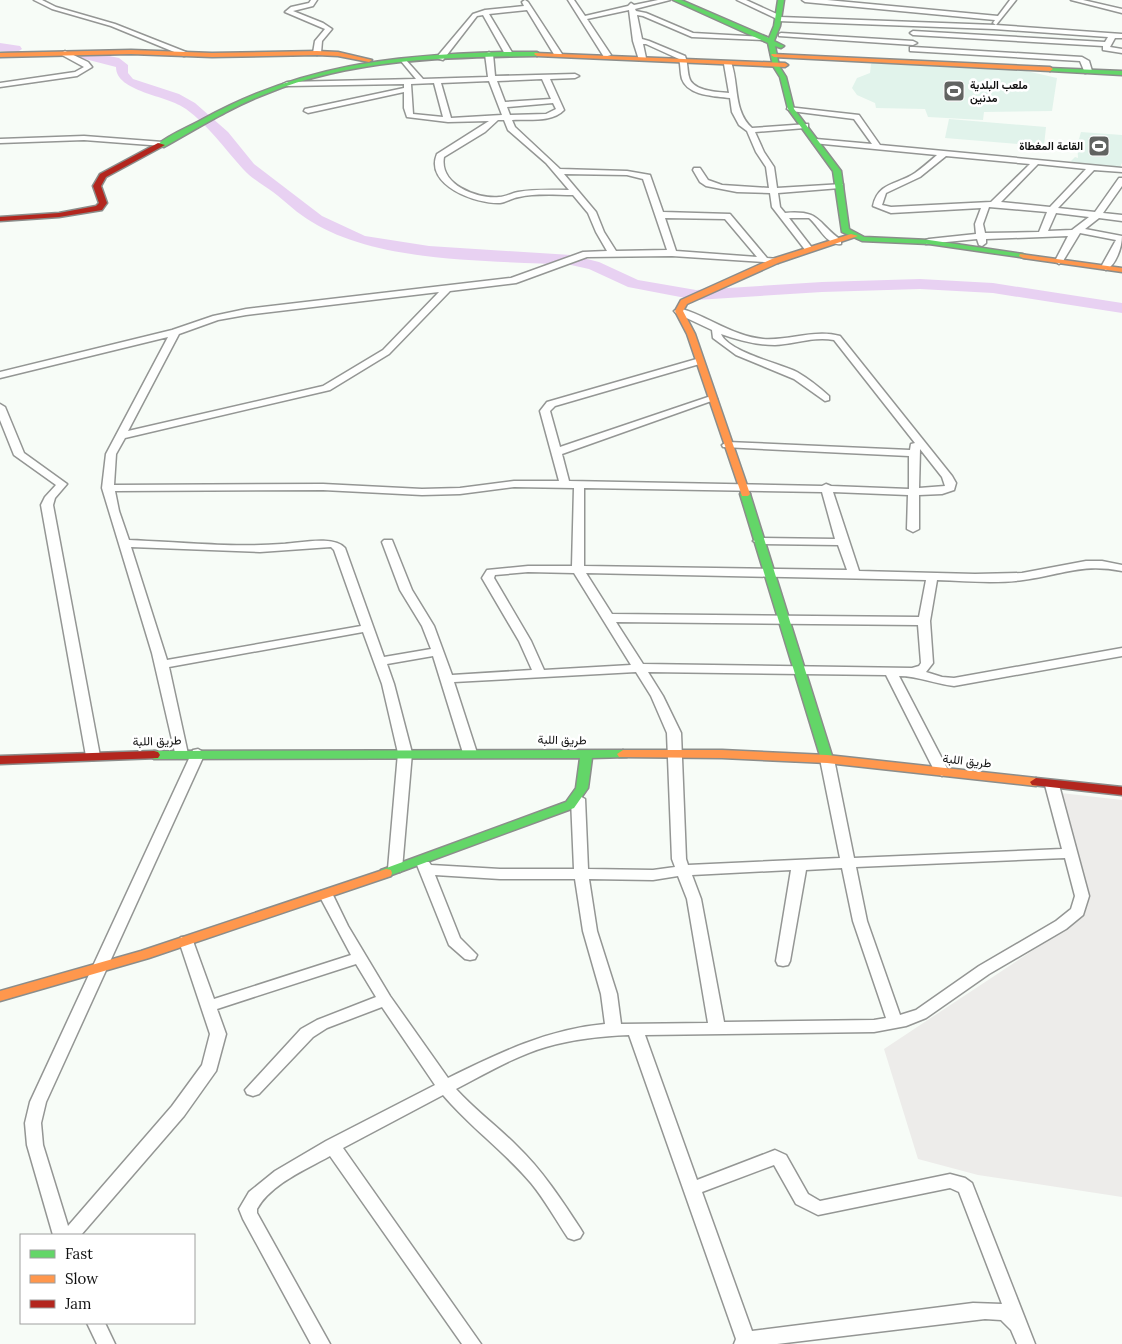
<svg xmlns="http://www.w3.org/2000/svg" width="1122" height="1344" viewBox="0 0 1122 1344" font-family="Lora,Vazirmatn,serif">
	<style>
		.industrial { fill: #edecea }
		.pitch { fill: #e1f3eb }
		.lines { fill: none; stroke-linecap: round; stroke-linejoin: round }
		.river { fill: #e8d1f2; fill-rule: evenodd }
		.street-casing { stroke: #949694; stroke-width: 3 }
		.fast-casing { stroke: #8b8d8b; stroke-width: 3 }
		.slow-casing { stroke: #8b8d8b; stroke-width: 3 }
		.jam-casing { stroke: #8b8d8b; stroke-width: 3 }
		.street { fill: #fefffe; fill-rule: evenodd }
		.fast { fill: #63d668; fill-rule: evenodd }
		.slow { fill: #ff974d; fill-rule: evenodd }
		.jam { fill: #b3261e; fill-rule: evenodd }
		.labels { text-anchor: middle; stroke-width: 5; stroke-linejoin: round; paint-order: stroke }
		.far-poi-label { font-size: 11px; font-weight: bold; fill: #101010; stroke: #fff; text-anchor: start }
		.street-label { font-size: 12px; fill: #101010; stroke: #fff }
	</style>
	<rect width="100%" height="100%" fill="#f7fcf7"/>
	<polygon class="industrial" points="1061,793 1122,800 1122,1197 978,1175 918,1159 884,1049 1071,925 1081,914 1077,862"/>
	<g class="pitch">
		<polygon points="874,61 1022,70 1057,78 1052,111 984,112 983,120 928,117 925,109 876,108 875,103 857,95 852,88 857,78 870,73 871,64"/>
		<polygon points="949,119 1046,127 1044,146 945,138"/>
		<polygon points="1081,132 1122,135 1122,163 1119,169 1074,164 1071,161 1075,157 1078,158 1077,140 1079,139"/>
	</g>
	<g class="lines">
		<g class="river">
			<polygon points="0,43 20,46 22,49 16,53 0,51"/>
			<path d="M85 51 119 58 128 65V73L133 79 179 94 195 103 228 132 254 164 322 216 365 236 429 246 571 255 599 262 638 280 696 290 822 282 920 279 993 283 1122 303V313L993 293 920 289 822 292 696 300 628 287 589 269 571 265C492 260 380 264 312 222 298 214 286 202 273 192 263 185 251 178 243 169 224 148 209 126 186 109 167 95 116 92 116 67L81 58 79 55 81 52Z"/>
		</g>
		<g class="street-casing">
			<g id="street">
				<polygon points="34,0 42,0 56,7 115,24 191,54 184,56 111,26 52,9"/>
				<polygon points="311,0 317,0 313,6 293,11 323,23 332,29 322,41 321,53 317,55 313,53 315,41 325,29 285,12 291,7 309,3"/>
				<polygon points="525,0 528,2 562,54 561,56 555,56 527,10 489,14 513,54 512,56 506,56 483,15 477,16 443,60 436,58 473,14 485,10 524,6 522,2"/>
				<path d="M568 0H574L585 16 628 6 631 3 634 5 658 0H670L635 9 636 11 646 13 693 33 766 37 768 38 764 40 692 37 643 16 637 15 642 39 649 41 685 56C688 63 687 70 689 77 692 91 717 92 729 93L724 64 731 62C739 84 733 111 752 128L808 124V128H805L755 132 764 152 774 167 777 188 843 184V188H840L778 193 780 207 785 213C821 210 816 222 841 240V244C827 246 819 226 809 218H789L813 249 806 251 772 207 770 193 737 192 706 186 700 182 693 170 694 168H700L708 180 722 185 769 188 766 167 756 152 747 131 739 125 732 112 730 98C715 96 688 96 682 79 680 73 681 66 679 59L646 44H643L646 58 639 60 633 41 629 10 587 19 611 55 604 57Z"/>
				<polygon points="737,0 746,0 779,15 780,17 996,25 993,23 995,20 805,2 802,0 827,0 998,16 1010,0 1016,0 996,25 1122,34 1122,38 1115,38 1110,47 1122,49 1122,53 1103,50 1103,46 913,35 910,33 913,31 1105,42 1108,37 994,29 778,21 776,20 775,18"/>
				<polygon points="1071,0 1083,0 1122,9 1122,13"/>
				<polygon points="781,33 913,41 917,43 913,45 779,36 779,34"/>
				<polygon points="913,47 1082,57 1089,61 1092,71 1085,73 1080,61 910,51 910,47"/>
				<polygon points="65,51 88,62 92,67 77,76 0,87 0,83 75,72 84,67 62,55 61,53"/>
				<path d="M489 52 493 54 495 76 575 74 579 76 575 78 550 79 564 110C552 123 528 119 512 120L515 127 560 169 627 171 650 175 663 212 730 214 767 258 778 259V263L672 256 587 257 516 283 450 291 389 354 330 390 125 438 116 454 114 485 323 484 422 489 460 488 514 481H559L540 411 547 402 700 358 703 359V363L555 406 550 411 560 447 708 397 712 396 717 399 562 454 569 481 822 486 826 484 831 486 909 489V456L723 447 722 445 727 442 910 450 911 444 915 443 834 340C814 336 795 344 775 345 756 345 738 340 721 334 729 352 778 363 797 372 809 379 819 387 829 396V400L825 401 794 379 736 355 713 338 712 330 676 313 674 311 679 308C708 316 732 336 763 339 789 341 814 329 840 336L952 476 956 483 954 490 942 494 919 495V529L913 532 907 529 908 495 833 492 859 571 975 574 1022 573 1086 561H1102L1122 565V571C1081 563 1062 575 1023 580 995 584 965 581 937 580L930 621 933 663 926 672 942 677 954 678 1122 648V656L954 686C935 684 918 676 899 676L949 772 942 776 935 772 886 675 648 672 663 696 681 733 686 859 688 865 840 858 820 759 827 755 834 759 854 858 1062 849 1045 785 1052 781 1059 785 1089 896 1083 915 1066 929 989 974 926 1018 906 1026 874 1032 645 1035 697 1180 775 1150 786 1155 808 1194 820 1201 950 1174 965 1178 972 1183 1035 1344H1017L1011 1330 1001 1320 985 1319 777 1344H734L736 1339 629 1035C602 1036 573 1039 546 1047 515 1056 485 1074 456 1089 475 1110 497 1126 517 1146 542 1170 561 1199 580 1228L583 1233 580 1238 574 1240 568 1238C556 1220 545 1200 531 1183 504 1151 470 1127 443 1095L343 1148 481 1344H462L330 1156C305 1170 271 1184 257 1209V1213L330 1344H311L243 1219 239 1209 249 1192 275 1171 326 1141 435 1085 382 1007 327 1028 313 1037 259 1094 253 1096 247 1094 245 1090 301 1029 317 1020 376 997 356 964 217 1009 226 1034 216 1071 184 1116 81 1235H53L27 1145 25 1123 30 1102 193 750 198 749 205 753 46 1102 41 1123 43 1145 68 1226 172 1106 202 1065 210 1034 179 941 181 937H191L193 941 214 999 351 955 319 895 321 891H331L348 926 390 996 448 1078C499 1053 548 1029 605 1024L601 994 583 931 575 879H500L435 875 460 938 477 955 475 959 470 960 465 959 449 945 417 865 419 862H429L431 865 500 869H574L571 799 578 795 585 799 588 869 653 870 675 867 672 859 667 733 651 696 636 672 454 682 477 753 470 757 463 753 433 656 387 664 394 684 412 753 402 869 400 872H390L388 869 398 753 382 684 363 632 169 667 188 754 186 757H176L152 653 102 488 106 454 168 337 0 378V372L172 330 213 316 246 309 511 278 583 252 607 251 596 232 588 213 573 195C556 195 536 193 519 197 512 198 506 202 500 203 476 204 424 185 437 154L489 121 448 122 407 117 404 108V92L308 113 304 111 305 109 404 88V84L287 86 283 84 287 82 416 79 401 61 405 59 423 79 488 77 485 54ZM542 79 551 99 505 102 497 81ZM489 81 502 115 451 118 441 83ZM434 83 443 117 413 114 411 84ZM553 103 556 109 546 114 510 115 507 107ZM498 120H504L508 130 546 163 569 190C552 190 534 189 518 192 512 193 505 197 499 197 476 199 439 184 444 157L485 132ZM564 174 627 175 643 179 667 250 616 251 604 232 596 212ZM665 218 725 219 757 257 676 251ZM439 292 383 350 323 386 128 431 179 334 218 320 246 315ZM920 449 942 477 945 486 919 488ZM514 487 574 488 572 566H528L487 570 482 578 519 641 532 670 452 675 434 626 412 590 392 540H384L382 542 400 590 422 626 431 649 384 657 345 548C334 535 299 543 282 544 232 548 180 542 129 540L119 511 115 491 323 490 422 495 460 494ZM584 488 822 492 835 539 759 538 753 541 759 544 838 545 847 570 584 566ZM131 547 260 552 331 547 334 550 361 626 167 660ZM528 572 574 573 631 665 544 670 531 641 494 578 495 575ZM586 573 926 580 919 617 612 614ZM616 622 918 625 921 663 919 666 912 668 643 664ZM1065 858 1075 896 1071 909 1056 921 979 966 916 1010 900 1015 867 921 856 867ZM842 868 853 921 886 1018 874 1020 724 1022 701 899 692 875 791 870 776 961 778 965 783 966 788 965 790 961 806 870ZM678 876 687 899 708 1023 621 1024 617 994 597 931 589 879 653 880ZM774 1165 796 1204 818 1215 950 1188 959 1192 1002 1304 973 1303 752 1331 702 1192Z"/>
				<path d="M788 107 859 115 880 145 1122 168V172L1094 170 1058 208 1095 212 1119 178H1122V186L1103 213 1122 215V221L1099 218 1085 229 1122 236C1122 247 1116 265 1106 270L1101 267 1116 240 1080 233 1063 261 1059 264 1055 261 1068 236 986 239V243L982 246 979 245 977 239 926 244V240L929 239 976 234 975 224 981 208 891 213 873 206C878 182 897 185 915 173 922 168 930 161 937 155L813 143V139H816L872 144 854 119 791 111 787 109ZM946 156 1030 164 991 202 891 207 882 205 886 193 920 177ZM1038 164 1086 169 1050 207 1001 202ZM989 207 1047 212 1039 232 985 233 983 224ZM1056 213 1089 217 1072 230 1048 231Z"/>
				<polygon points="84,136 163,142 167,144 163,146 84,140 0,143 0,139"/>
				<polygon points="0,404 5,407 24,453 67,484 55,498 53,505 100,756 98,759 93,760 86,756 41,505 45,497 56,485 14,455 0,420"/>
				<polygon points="87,1323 105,1323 115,1344 97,1344"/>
			</g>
		</g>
		<g class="fast-casing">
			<g id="fast">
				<polygon points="673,0 681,0 769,38 774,26 778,0 784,0 780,26 774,41 784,46 781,48 775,46 779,66 786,77 794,109 841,171 849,229 864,237 929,240 1023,254 1027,256 1026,258 929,244 862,241 842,232 833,171 788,109 780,77 773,66 768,43"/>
				<path d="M503 52H537L540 54 537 56C446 57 353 59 268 93 231 107 198 128 164 147L157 145C170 134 189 127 203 119 301 65 394 55 503 52Z"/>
				<polygon points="1048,68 1122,71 1122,75 1050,71 1047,69"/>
				<polygon points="745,491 750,494 833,759 831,762 823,762 821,759 740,494"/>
				<polygon points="623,750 629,754 627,757 592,758 588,788 574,808 386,877 381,876 380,873 381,870 566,802 576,788 580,758 154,759 148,755 154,751"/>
			</g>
		</g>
		<g class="slow-casing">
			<g id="slow">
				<polygon points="131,50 212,53 317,51 338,52 372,60 369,62 338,56 317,55 212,57 131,54 0,57 0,53"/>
				<polygon points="535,53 785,63 788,65 785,67 537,56 534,54"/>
				<polygon points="772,54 1050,67 1053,69 1050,71 774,57 771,55"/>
				<polygon points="851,234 858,236 778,263 687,304 683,311 695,334 750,494 748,496 742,496 687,334 675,311 681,300 772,259"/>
				<polygon points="1020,254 1122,268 1122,272 1023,258 1019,256"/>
				<polygon points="623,750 722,750 827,755 1036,778 1042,782 1036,786 827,763 722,758 619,757 617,754"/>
				<polygon points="386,869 391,870 392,873 391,876 149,958 0,1001 0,991 141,951"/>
			</g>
		</g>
		<g class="jam-casing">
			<g id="jam">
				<polygon points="158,143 165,145 106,177 101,186 107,203 102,210 59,217 0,221 0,217 59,213 96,206 99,203 93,186 100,174"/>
				<polygon points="154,751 158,752 160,755 158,758 0,764 0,756"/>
				<polygon points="1036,778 1122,787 1122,795 1032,785 1030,782"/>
			</g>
		</g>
		<use href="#street" class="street"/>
		<use href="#fast" class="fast"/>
		<use href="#slow" class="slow"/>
		<use href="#jam" class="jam"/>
	</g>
	<defs>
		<g id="stadium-square" transform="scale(1.125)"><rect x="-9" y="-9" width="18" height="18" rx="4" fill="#616361" stroke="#fff"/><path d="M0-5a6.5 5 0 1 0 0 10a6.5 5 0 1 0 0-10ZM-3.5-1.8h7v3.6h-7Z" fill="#fff"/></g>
	</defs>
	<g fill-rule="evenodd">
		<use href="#stadium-square" x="954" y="91"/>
		<use href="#stadium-square" x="1099" y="146"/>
	</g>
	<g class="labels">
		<g class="far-poi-label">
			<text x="970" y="89">ملعب البلدية<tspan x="970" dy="13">مدنين</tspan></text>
			<text x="1083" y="150" text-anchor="end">القاعة المغطاة</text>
		</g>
		<g class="street-label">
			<text transform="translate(562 740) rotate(1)" y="4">طريق اللبة</text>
			<text transform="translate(157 741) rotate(-2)" y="4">طريق اللبة</text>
			<text transform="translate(967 761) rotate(6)" y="4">طريق اللبة</text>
		</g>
	</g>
	<rect x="20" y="1234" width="175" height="90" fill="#ffffff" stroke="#9f9f9f"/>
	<rect x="30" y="1250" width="25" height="8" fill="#63d668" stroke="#9f9f9f"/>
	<text x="65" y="1259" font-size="15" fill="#101010">Fast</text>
	<rect x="30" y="1275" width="25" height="8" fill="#ff974d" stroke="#9f9f9f"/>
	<text x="65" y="1284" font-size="15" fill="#101010">Slow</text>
	<rect x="30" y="1300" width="25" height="8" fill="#b3261e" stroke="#9f9f9f"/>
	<text x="65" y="1309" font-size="15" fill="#101010">Jam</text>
</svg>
